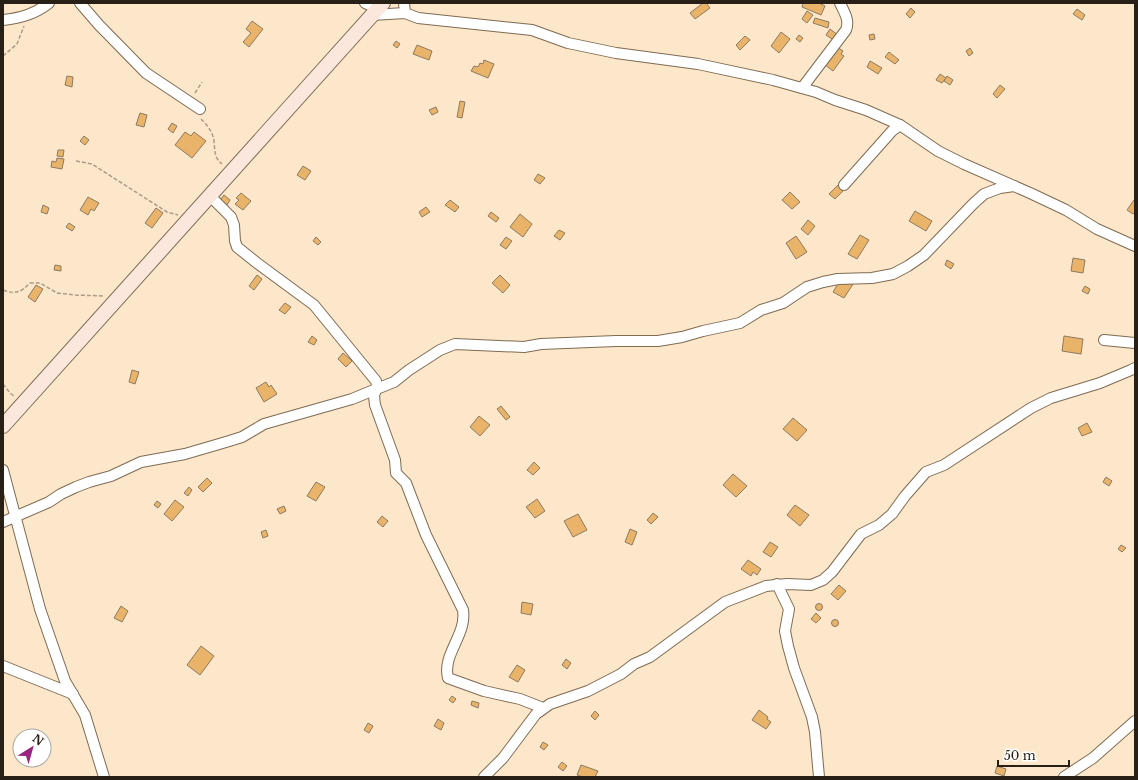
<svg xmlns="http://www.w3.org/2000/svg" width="1138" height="780" viewBox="0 0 1138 780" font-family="'Libre Baskerville',serif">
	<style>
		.building { fill: #e9b46a; stroke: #8d7a61 }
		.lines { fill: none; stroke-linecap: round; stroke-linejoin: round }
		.street-casing { stroke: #7e6b52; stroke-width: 12 }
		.secondary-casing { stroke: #7e6b52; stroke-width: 16 }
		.path { stroke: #ac9b86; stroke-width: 1.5; stroke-dasharray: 4 2; stroke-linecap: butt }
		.street { stroke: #fff; stroke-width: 10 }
		.secondary { stroke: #fce7dc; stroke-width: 14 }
	</style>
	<rect width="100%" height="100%" fill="#fde7cb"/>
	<g class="building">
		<polygon points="703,3 706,3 710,8 695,19 690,13"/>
		<polygon points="803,3 819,3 825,6 821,15 802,7"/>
		<polygon points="911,8 915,12 910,18 906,14"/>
		<polygon points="1077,9 1085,15 1082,20 1073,14"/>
		<polygon points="807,11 813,15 807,23 802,19"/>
		<polygon points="815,18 829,22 828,28 813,23"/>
		<polygon points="252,21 263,29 249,47 243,42 251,33 246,29"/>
		<polygon points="830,29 838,35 835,41 826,35"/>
		<polygon points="781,32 790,39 779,53 771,46"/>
		<polygon points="874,34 875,39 870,40 869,35"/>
		<polygon points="799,35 803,38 800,42 796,39"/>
		<polygon points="745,36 750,40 740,50 736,45"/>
		<polygon points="396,41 400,44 397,48 393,45"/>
		<polygon points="417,45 432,51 429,60 413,54"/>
		<polygon points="837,47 843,51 841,54 844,56 833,71 824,64"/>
		<polygon points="970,48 973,53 969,56 966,51"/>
		<polygon points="889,52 899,60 895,64 885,57"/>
		<polygon points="484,60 494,64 488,78 471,71 474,66 478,67 480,63 483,64"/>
		<polygon points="870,61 882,68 878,74 867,67"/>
		<polygon points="940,74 946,78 942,83 936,80"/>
		<polygon points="67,76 73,77 72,87 65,85"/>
		<polygon points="947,76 953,80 950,85 944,81"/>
		<polygon points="1000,85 1005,89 997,98 993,94"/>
		<polygon points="460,101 465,102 462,118 457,117"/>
		<polygon points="436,107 438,112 432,115 429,110"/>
		<polygon points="140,113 147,115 144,127 136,125"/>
		<polygon points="172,123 177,126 173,133 168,129"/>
		<polygon points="185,132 191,136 194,132 206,141 192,158 175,145"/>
		<polygon points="84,136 89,140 85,145 80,141"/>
		<polygon points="58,150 64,150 63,157 57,156"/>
		<polygon points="57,158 64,159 62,169 51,167 52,161 56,162"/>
		<polygon points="303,166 311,171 305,180 297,175"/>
		<polygon points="538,174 545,178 540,184 534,180"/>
		<polygon points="838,185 843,191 835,199 829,194"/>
		<polygon points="790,192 800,202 792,209 782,200"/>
		<polygon points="241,193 251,201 243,210 235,204 239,200 236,198"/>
		<polygon points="224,195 230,200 227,205 220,200"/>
		<polygon points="88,197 99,203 94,211 91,209 88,215 80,210"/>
		<polygon points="450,200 459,207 455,212 445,205"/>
		<polygon points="1134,200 1135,201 1135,212 1133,214 1127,210"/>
		<polygon points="43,205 49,208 47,214 41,212"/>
		<polygon points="426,207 430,212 422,217 419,212"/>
		<polygon points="156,208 163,213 152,228 145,223"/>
		<polygon points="915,211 932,221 926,231 909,221"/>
		<polygon points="491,212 499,218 496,222 488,216"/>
		<polygon points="520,214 532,224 523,237 510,227"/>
		<polygon points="808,220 815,226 808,235 801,229"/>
		<polygon points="69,223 75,227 72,231 66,227"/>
		<polygon points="559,230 565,233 560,240 554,236"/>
		<polygon points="860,235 869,240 857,259 848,254"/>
		<polygon points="796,236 807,252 796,259 786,243"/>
		<polygon points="316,237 321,242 318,245 313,241"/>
		<polygon points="506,237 512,241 506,249 500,245"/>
		<polygon points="1073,258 1085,260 1083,273 1071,271"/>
		<polygon points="947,260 954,264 951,269 945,265"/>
		<polygon points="55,265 61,266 61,271 54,270"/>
		<polygon points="844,274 855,281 844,298 833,292"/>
		<polygon points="257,275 262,279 254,290 249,286"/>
		<polygon points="500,275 510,285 503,293 492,283"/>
		<polygon points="36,285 43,289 35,302 28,297"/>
		<polygon points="1085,286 1090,289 1088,294 1082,291"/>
		<polygon points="285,303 291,307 285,314 279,310"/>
		<polygon points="312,336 317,340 314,345 308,342"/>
		<polygon points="1064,336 1083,339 1081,354 1062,351"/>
		<polygon points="343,353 352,361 346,367 338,359"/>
		<polygon points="132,370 139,372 135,384 129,382"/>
		<polygon points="266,382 269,387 271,385 277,394 264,402 256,388"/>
		<polygon points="501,406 510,417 506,420 497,409"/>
		<polygon points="479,416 490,425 480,436 470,427"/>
		<polygon points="793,418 807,430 797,441 783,429"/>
		<polygon points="1087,423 1092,432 1082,436 1078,428"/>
		<polygon points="534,462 540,468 533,475 527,470"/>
		<polygon points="733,474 747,486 736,497 723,485"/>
		<polygon points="1106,477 1112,481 1109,486 1103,482"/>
		<polygon points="207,478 212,483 203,492 198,487"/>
		<polygon points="316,482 325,487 316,501 307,496"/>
		<polygon points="189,487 192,490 188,496 184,493"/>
		<polygon points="537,499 545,511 535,518 526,507"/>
		<polygon points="175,500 184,507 172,521 164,514"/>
		<polygon points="157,501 161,504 158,508 154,505"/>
		<polygon points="795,505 809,515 800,526 787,515"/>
		<polygon points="284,506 286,511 280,514 277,509"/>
		<polygon points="653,513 658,517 651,524 647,520"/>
		<polygon points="578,514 587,530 573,537 564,521"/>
		<polygon points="382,516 388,521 383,527 377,522"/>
		<polygon points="630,529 637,532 632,545 625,542"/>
		<polygon points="266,530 268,536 263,538 261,532"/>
		<polygon points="770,542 778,547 771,557 763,552"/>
		<polygon points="1121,545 1126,548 1122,552 1118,549"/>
		<polygon points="748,560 761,569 757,575 753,572 751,576 741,569"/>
		<polygon points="839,585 846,591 838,600 831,594"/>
		<polygon points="522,602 533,604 531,615 521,613"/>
		<circle cx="819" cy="607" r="3.5"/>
		<polygon points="121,606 128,611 122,622 114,618"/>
		<polygon points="816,613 821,618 816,623 811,619"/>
		<circle cx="835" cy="623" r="3.5"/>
		<polygon points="201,646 214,656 200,675 187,665"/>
		<polygon points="566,659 571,663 567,669 562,665"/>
		<polygon points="517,665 525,670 518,682 509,677"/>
		<polygon points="452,696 456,699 453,703 449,700"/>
		<polygon points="472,701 479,703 478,708 471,705"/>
		<polygon points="759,710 768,717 767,719 771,722 766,729 752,720"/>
		<polygon points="595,711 599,715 595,720 591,716"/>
		<polygon points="438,719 444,723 441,730 434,726"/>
		<polygon points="368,723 373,726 369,733 364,730"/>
		<polygon points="543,742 548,745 544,750 540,747"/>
		<polygon points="562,762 567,766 563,771 558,767"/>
		<polygon points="581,765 598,771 595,777 583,777 577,775"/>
		<polygon points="997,766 1006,769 1004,776 995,773"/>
	</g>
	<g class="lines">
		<g class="street-casing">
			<g id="street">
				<polyline points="80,3 99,25 146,73 200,109"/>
				<polyline points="365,3 378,9"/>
				<polyline points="404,3 405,13"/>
				<polyline points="372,15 405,13 418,18 532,30 568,43 616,53 698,64 773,80 816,92 835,100 866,110 900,125 938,151 964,164 1030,193 1066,210 1097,229 1135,246"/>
				<path d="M3 20C21 18 35 14 49 3"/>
				<path d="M802 88 846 30C850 20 844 12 840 3"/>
				<polyline points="844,185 892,131 900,125"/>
				<path d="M210 196 231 217 234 225 235 241 237 247 257 263 314 305 376 381 377 385 374 396 375 405 395 460 396 473 406 483 426 535 463 610C467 635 442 654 448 678L484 691 520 699 543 708"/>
				<polyline points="1104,340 1135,343"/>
				<polyline points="3,470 40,609 65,681 85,715 104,777"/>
				<polyline points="3,522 49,502 61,494 76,487 89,482 111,476 141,462 185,454 226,442 242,437 264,424 352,399 374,390 394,382 409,370 440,350 455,344 524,347 541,344 616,341 658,341 682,337 703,331 740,323 761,310 783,303 807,287 823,282 838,279 872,278 893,274 908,266 924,255 973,204 984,194 1000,188 1014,186"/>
				<polyline points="777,584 789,609 785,631 788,646 794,668 812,717 815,732 819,777"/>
				<polyline points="3,666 73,694"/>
				<polyline points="484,777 503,758 536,714 550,704 588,691 621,674 634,664 650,657 725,602 766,586 787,584 811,585 823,580 832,572 861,534 879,525 892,514 905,496 926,472 944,465 1031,408 1051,398 1100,383 1131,370 1135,368"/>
				<polyline points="1064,777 1093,758 1135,721"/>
			</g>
		</g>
		<g class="secondary-casing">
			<polyline id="secondary" points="3,426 383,3"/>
		</g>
		<g class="path">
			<polyline points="3,56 17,44 24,26"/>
			<polyline points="195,93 202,82"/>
			<path d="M201 119C207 125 213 132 214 141 215 150 214 158 222 164"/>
			<polyline points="76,161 92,164 167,212 178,215"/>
			<path d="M3 290C16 295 21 292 30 283H40L57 293 75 295 105 296"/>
			<polyline points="3,384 10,393 14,396"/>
		</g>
		<use href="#street" class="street"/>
		<use href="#secondary" class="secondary"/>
	</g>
	<rect width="1138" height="780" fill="none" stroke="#282016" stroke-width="8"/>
	<g transform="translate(32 748) rotate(37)"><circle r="19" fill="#ffffff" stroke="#a9a6a2"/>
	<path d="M0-3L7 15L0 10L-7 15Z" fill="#9a2580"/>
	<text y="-6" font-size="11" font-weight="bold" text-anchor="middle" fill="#282016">N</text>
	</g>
	<path d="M998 760v6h71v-6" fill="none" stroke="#282016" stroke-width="2"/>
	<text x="1004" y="760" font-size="12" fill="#282016" stroke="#ffffff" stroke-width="3" paint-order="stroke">50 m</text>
</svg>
